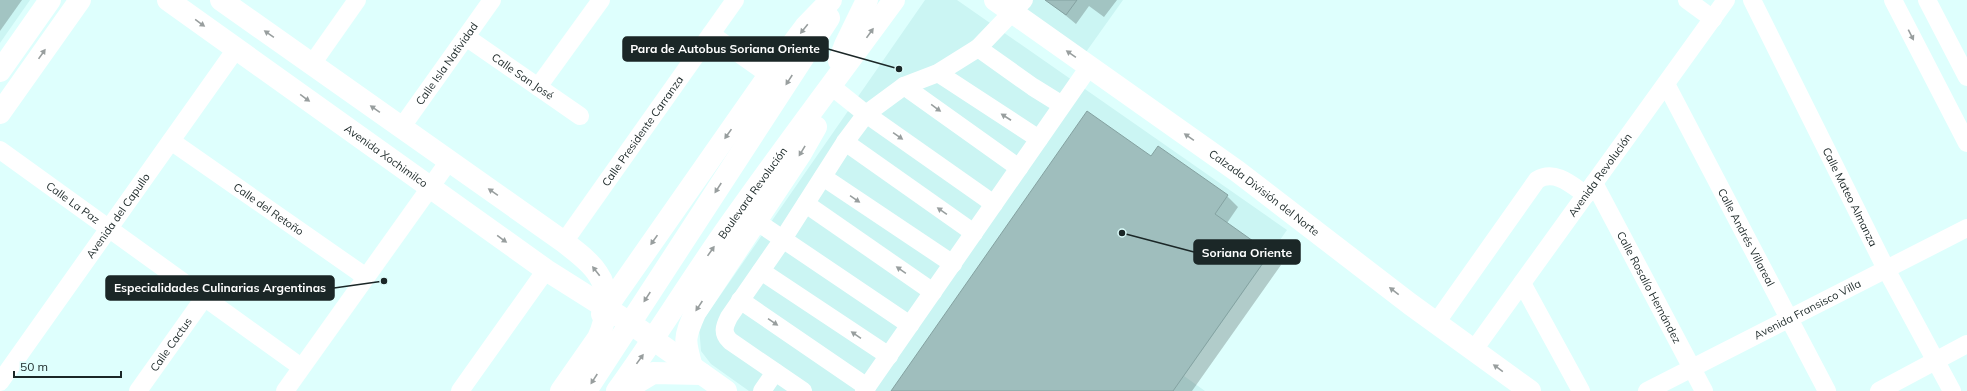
<svg xmlns="http://www.w3.org/2000/svg" width="1967" height="391" viewBox="0 0 1967 391" font-family="Mulish,sans-serif">
	<style>
		.built { fill: #cbf5f3 }
		.shadow { fill: #0003 }
		.building { fill: #9fbebd; stroke: #84a2a1 }
		.lines { fill: none; stroke-linecap: round; stroke-linejoin: round }
		.minor { stroke: #fff; stroke-width: 18 }
		.major { stroke: #fff; stroke-width: 22 }
		.oneway { fill: #989e9e }
		.labels { text-anchor: middle; stroke-width: 3; stroke-linejoin: round; paint-order: stroke }
		.street-label { font-size: 11px; fill: #1b2727; stroke: #defffd }
		.leader { fill: none; stroke: #1b2727; stroke-width: 1.5 }
		.callout-dot { fill: #1b2727; stroke: #defffd; stroke-width: 1.5 }
		.callout { fill: #1b2727; stroke: #1b2727; stroke-width: 1.5 }
		.callout-label { font-size: 12px; text-anchor: middle; font-weight: bold; fill: #fff }
	</style>
	<rect width="100%" height="100%" fill="#defffd"/>
	<g class="built">
		<polygon points="0,0 30,0 0,43"/>
		<polygon points="925,0 957,0 1287,230 1184,376 1205,391 749,391 711,364 701,351 699,326"/>
		<polygon points="1011,0 1123,0 1086,52"/>
	</g>
	<g class="shadow">
		<polygon points="0,0 22,0 0,31"/>
		<polygon points="1057,0 1117,0 1104,17 1089,6 1076,24 1053,5"/>
		<polygon points="1227,196 1238,207 1227,223 1270,254 1281,265 1192,391 893,391"/>
	</g>
	<g class="building">
		<polygon points="1045,0 1077,0 1066,15"/>
		<polygon points="1087,111 1151,156 1158,146 1228,195 1215,214 1270,253 1173,391 891,391"/>
	</g>
	<g class="lines">
		<g class="minor">
			<polyline points="1687,0 1713,19"/>
			<path id="s1" d="M1752 0 1886 269 1952 391"/>
			<polyline points="1893,0 1967,143"/>
			<polyline points="1927,0 1967,77"/>
			<polyline points="711,34 769,75"/>
			<path id="s2" d="M466 37 580 116"/>
			<polyline points="978,48 1024,0"/>
			<polyline points="312,64 357,0"/>
			<polyline points="938,73 1039,139"/>
			<path id="s3" d="M1666 84 1827 391"/>
			<polyline points="831,86 866,114 994,204"/>
			<polyline points="904,86 1019,168"/>
			<polyline points="538,87 601,0"/>
			<path id="s4" d="M401 128 492 0"/>
			<path id="s5" d="M171 141 366 277"/>
			<polyline points="845,142 974,233"/>
			<path id="s6" d="M0 150 301 367"/>
			<polyline points="823,177 953,264"/>
			<path id="s7" d="M1594 183 1704 391"/>
			<polyline points="806,204 933,292"/>
			<polyline points="756,221 910,325"/>
			<path id="s8" d="M564 242 735 0"/>
			<polyline points="761,271 889,356"/>
			<polyline points="1522,283 1581,391"/>
			<polyline points="740,300 867,387"/>
			<path d="M1436 323 1537 180C1555 169 1572 185 1586 195"/>
			<path id="s9" d="M1473 351 1726 0"/>
			<path id="s10" d="M0 382 236 49"/>
			<path id="s11" d="M138 391 204 298"/>
			<polyline points="285,391 449,161"/>
			<polyline points="460,391 546,270"/>
			<polyline points="762,391 775,372"/>
			<path d="M803 391 730 341C722 333 724 327 729 317L783 239 845 142 866 114 904 86 938 73 978 48 1033 87 1062 105"/>
			<polyline points="864,391 1089,67"/>
			<path id="s12" d="M1647 391 1967 228"/>
			<polyline points="1879,391 1967,344"/>
		</g>
		<g class="major">
			<path id="s13" d="M168 0 546 270 630 323 726 391"/>
			<path d="M221 0 564 242C575 251 590 261 598 274 610 291 607 319 598 338L561 391"/>
			<path id="s14" d="M995 0 1237 171 1410 304 1530 391"/>
			<polyline points="839,61 845,45 867,0"/>
			<polyline points="0,71 50,0"/>
			<polyline points="0,113 80,0"/>
			<polyline points="602,314 769,75 805,27 831,0"/>
			<path d="M692 367C684 340 684 338 695 313L800 155 816 127"/>
			<polyline points="586,391 829,18"/>
			<path id="s15" d="M617 391C659 333 696 271 738 213 789 141 842 71 894 0"/>
			<polyline points="623,391 653,373 702,374"/>
		</g>
	</g>
	<defs><path id="oneway-solid" d="M-6-.8H1V-3.2L6.5 0L1 3.2V.8H-6Z"/></defs>
	<g class="oneway">
		<use href="#oneway-solid" transform="translate(200 23) rotate(36)"/>
		<use href="#oneway-solid" transform="translate(804 29) rotate(129)"/>
		<use href="#oneway-solid" transform="translate(870 33) rotate(-54)"/>
		<use href="#oneway-solid" transform="translate(269 34) rotate(-145)"/>
		<use href="#oneway-solid" transform="translate(1911 35) rotate(63)"/>
		<use href="#oneway-solid" transform="translate(42 54) rotate(-55)"/>
		<use href="#oneway-solid" transform="translate(1071 54) rotate(-145)"/>
		<use href="#oneway-solid" transform="translate(789 80) rotate(123)"/>
		<use href="#oneway-solid" transform="translate(305 98) rotate(36)"/>
		<use href="#oneway-solid" transform="translate(936 108) rotate(36)"/>
		<use href="#oneway-solid" transform="translate(375 109) rotate(-145)"/>
		<use href="#oneway-solid" transform="translate(1006 117) rotate(-147)"/>
		<use href="#oneway-solid" transform="translate(728 134) rotate(125)"/>
		<use href="#oneway-solid" transform="translate(898 136) rotate(35)"/>
		<use href="#oneway-solid" transform="translate(1189 137) rotate(-145)"/>
		<use href="#oneway-solid" transform="translate(802 151) rotate(121)"/>
		<use href="#oneway-solid" transform="translate(718 188) rotate(123)"/>
		<use href="#oneway-solid" transform="translate(493 192) rotate(-145)"/>
		<use href="#oneway-solid" transform="translate(855 199) rotate(34)"/>
		<use href="#oneway-solid" transform="translate(942 211) rotate(-145)"/>
		<use href="#oneway-solid" transform="translate(502 239) rotate(36)"/>
		<use href="#oneway-solid" transform="translate(654 240) rotate(125)"/>
		<use href="#oneway-solid" transform="translate(711 251) rotate(-55)"/>
		<use href="#oneway-solid" transform="translate(901 270) rotate(-145)"/>
		<use href="#oneway-solid" transform="translate(596 271) rotate(-128)"/>
		<use href="#oneway-solid" transform="translate(1394 291) rotate(-142)"/>
		<use href="#oneway-solid" transform="translate(647 297) rotate(123)"/>
		<use href="#oneway-solid" transform="translate(699 306) rotate(124)"/>
		<use href="#oneway-solid" transform="translate(773 322) rotate(34)"/>
		<use href="#oneway-solid" transform="translate(856 335) rotate(-146)"/>
		<use href="#oneway-solid" transform="translate(640 359) rotate(-54)"/>
		<use href="#oneway-solid" transform="translate(1498 368) rotate(-144)"/>
		<use href="#oneway-solid" transform="translate(594 379) rotate(123)"/>
	</g>
	<g class="labels">
		<g class="street-label">
			<text dy="4" stroke="none"><textPath href="#s4" startOffset="79">Calle Isla Natividad</textPath></text>
			<text dy="4" stroke="none"><textPath href="#s2" startOffset="69">Calle San José</textPath></text>
			<text dy="4" stroke="none"><textPath href="#s8" startOffset="136">Calle Presidente Carranza</textPath></text>
			<text dy="4" stroke="none"><textPath href="#s13" startOffset="268">Avenida Xochimilco</textPath></text>
			<text dy="4" stroke="none"><textPath href="#s9" startOffset="217">Avenida Revolución</textPath></text>
			<text dy="4" stroke="none"><textPath href="#s14" startOffset="331">Calzada División del Norte</textPath></text>
			<text dy="4" stroke="none"><textPath href="#s15" startOffset="240">Boulevard Revolución</textPath></text>
			<text dy="4" stroke="none"><textPath href="#s1" startOffset="220">Calle Mateo Almanza</textPath></text>
			<text dy="4" stroke="none"><textPath href="#s6" startOffset="90">Calle La Paz</textPath></text>
			<text dy="4" stroke="none"><textPath href="#s5" startOffset="119">Calle del Retoño</textPath></text>
			<text dy="4" stroke="none"><textPath href="#s10" startOffset="204">Avenida del Capullo</textPath></text>
			<text dy="4" stroke="none"><textPath href="#s3" startOffset="173">Calle Andrés Villareal</textPath></text>
			<text dy="4" stroke="none"><textPath href="#s7" startOffset="118">Calle Rosalío Hernández</textPath></text>
			<text dy="4" stroke="none"><textPath href="#s12" startOffset="180">Avenida Fransisco Villa</textPath></text>
			<text dy="4" stroke="none"><textPath href="#s11" startOffset="57">Calle Cactus</textPath></text>
		</g>
	</g>
	<path class="leader" d="M899 69L828 49M1122 233L1194 252M384 281L334 288"/>
	<g class="callout-dot">
		<circle cx="899" cy="69" r="4"/>
		<circle cx="1122" cy="233" r="4"/>
		<circle cx="384" cy="281" r="4"/>
	</g>
	<g class="callout">
		<rect x="623" y="37" width="205" height="24" rx="4"/>
		<rect x="1194" y="240" width="106" height="24" rx="4"/>
		<rect x="106" y="276" width="228" height="24" rx="4"/>
	</g>
	<g class="callout-label">
		<text x="725" y="53">Para de Autobus Soriana Oriente</text>
		<text x="1247" y="257">Soriana Oriente</text>
		<text x="220" y="292">Especialidades Culinarias Argentinas</text>
	</g>
	<path d="M14 371v6h107v-6" fill="none" stroke="#1b2727" stroke-width="2"/>
	<text x="20" y="371" font-size="12" fill="#1b2727" stroke="#defffd" stroke-width="3" paint-order="stroke">50 m</text>
</svg>
